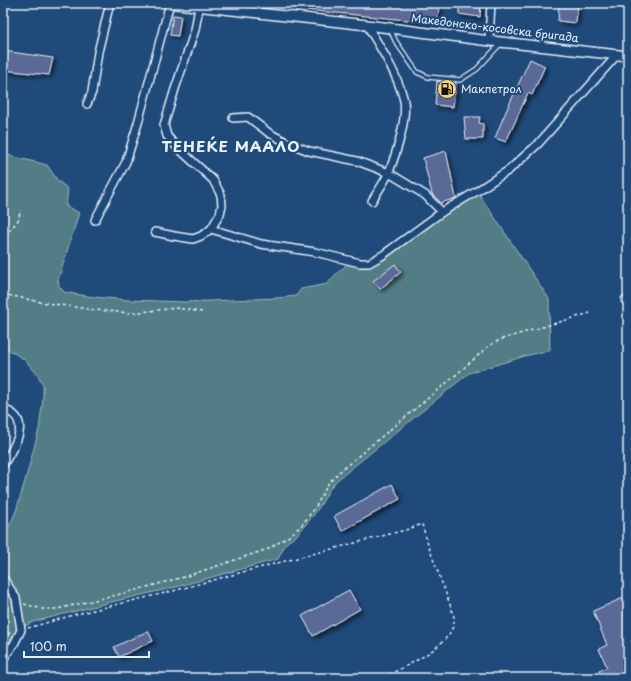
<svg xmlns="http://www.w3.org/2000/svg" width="631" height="681" viewBox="0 0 631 681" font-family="'Playpen Sans',sans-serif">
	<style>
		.green { fill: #527d84; stroke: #9db7be }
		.building { fill: #5a6996; stroke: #e8f1f8; filter: url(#shadow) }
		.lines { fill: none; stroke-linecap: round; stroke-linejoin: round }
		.lane-casing { stroke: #e8f1f8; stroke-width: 6 }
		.street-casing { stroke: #e8f1f8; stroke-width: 10 }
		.secondary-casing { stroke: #e8f1f8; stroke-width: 12 }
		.path { stroke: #e8f1f8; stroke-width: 1.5; stroke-dasharray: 3 3; stroke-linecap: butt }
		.lane { stroke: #1f4a7a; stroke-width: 3.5 }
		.street { stroke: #1f4a7a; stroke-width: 7 }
		.secondary { stroke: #1f4a7a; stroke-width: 9 }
		.labels { text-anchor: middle; stroke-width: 4; stroke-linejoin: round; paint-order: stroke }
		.street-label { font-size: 11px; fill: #e8f1f8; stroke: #1f4a7a }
		.poi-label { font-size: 11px; fill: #e8f1f8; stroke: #1f4a7a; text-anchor: start }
		.district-label { font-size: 15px; font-weight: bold; letter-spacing: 1px; fill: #e8f1f8; stroke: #1f4a7a }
	</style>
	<defs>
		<filter id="shadow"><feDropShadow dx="2.5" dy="2.5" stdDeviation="2" flood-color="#0009"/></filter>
	</defs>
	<rect width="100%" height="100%" fill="#1f4a7a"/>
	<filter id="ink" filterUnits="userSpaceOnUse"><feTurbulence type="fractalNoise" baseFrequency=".025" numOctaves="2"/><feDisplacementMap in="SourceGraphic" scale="8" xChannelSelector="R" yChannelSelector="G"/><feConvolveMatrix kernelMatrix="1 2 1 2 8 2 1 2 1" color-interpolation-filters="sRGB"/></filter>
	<g filter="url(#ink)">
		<path class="green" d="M3 154 47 165 58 181 68 189 66 206 79 213 58 280 59 286 64 292 74 294 94 297 128 300 186 302 277 298 296 296 301 289 327 284 335 275 351 261 364 264 477 191 549 299 550 350 525 356 469 373 336 481 329 490 320 506 313 516 296 536 286 543 278 559 176 587 107 603 33 622C16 630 14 636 3 651V540L16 511 27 474 39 429 43 398V385L38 375 25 360 3 346Z"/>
		<g class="building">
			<polygon points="306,3 440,3 437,23 306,10"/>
			<polygon points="459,3 481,3 480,17 459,14"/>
			<polygon points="559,3 578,3 576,23 558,21"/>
			<polygon points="173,15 181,16 178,36 170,35"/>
			<polygon points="3,51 53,58 49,75 3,70"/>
			<polygon points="530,59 545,66 532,95 528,93 506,142 495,138 503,118"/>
			<polygon points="437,81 456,83 453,107 435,105"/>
			<polygon points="464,117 480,117 479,123 483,124 483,139 466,139"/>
			<polygon points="446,151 456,198 441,203 432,194 423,158"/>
			<polygon points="395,264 401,272 380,289 373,281"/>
			<polygon points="392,484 400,499 342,531 334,516"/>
			<polygon points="349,590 360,609 313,636 302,616"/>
			<polygon points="623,598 628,610 628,678 602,678 599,671 607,667 599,649 607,645 593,611"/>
			<polygon points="148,631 153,641 119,657 114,647"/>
		</g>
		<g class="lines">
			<g class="lane-casing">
				<polyline id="lane" points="390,29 396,42 417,72 428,77 460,80 477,69 501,43"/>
			</g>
			<g class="street-casing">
				<g id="street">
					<path d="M367 25C380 48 396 71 403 97 409 115 396 154 389 172 385 182 377 192 372 201"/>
					<polyline points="489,40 491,3"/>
					<polyline points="87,104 92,92 98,52 110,3"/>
					<polyline points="233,118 248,117 269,133 286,142 309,151 357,161 389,173 425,195 442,212"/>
					<polyline points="95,220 126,162 138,123 170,3"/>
					<polyline points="211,229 261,244 315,252 360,263 369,263 383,255 442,212 477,191 509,170 538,144 617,55"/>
					<polyline points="155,232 174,236 193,239 201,236 211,229 220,214 222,205 221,195 213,180 178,148 167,136 164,125 175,89 195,30 199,7"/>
					<polyline points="625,300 628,299"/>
					<path d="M3 409C34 419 14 447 3 465"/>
					<polyline points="3,578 16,598 21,630 14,644 3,659"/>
				</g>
			</g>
			<g class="secondary-casing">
				<polyline id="secondary" points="168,3 367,25 482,40 628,56"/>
			</g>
			<g class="path">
				<polyline points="301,10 301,3"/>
				<polyline points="3,241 6,235 19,219 20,210"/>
				<polyline points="3,294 40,302 95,310 132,313 177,308 202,312"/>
				<polyline points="24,604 42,609 57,609 121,594 184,577 268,549 288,537 301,526 315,508 328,484 339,472 450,380 490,345 502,339 590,313"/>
				<path d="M28 628 77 614 173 591 254 569 409 529 422 524 428 545 452 610C453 614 455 618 454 622 450 648 403 667 382 678"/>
				<polyline points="3,638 11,632"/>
			</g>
			<use href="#lane" class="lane"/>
			<use href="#street" class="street"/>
			<use href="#secondary" class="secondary"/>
		</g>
	</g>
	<defs>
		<g id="fuel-disc" transform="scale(1)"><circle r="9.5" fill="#ffd166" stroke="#1f4a7a"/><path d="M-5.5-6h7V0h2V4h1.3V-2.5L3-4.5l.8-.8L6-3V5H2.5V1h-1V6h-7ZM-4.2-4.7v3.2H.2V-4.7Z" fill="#111"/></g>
	</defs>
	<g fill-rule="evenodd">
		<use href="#fuel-disc" x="447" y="89"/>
	</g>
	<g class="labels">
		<g class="street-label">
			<text transform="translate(495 28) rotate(7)" y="4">Македонско-косовска бригада</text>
		</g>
		<g class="poi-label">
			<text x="461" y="93">Макпетрол</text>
		</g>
		<g class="district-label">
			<text x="231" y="152">ТЕНЕЌЕ МААЛО</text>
		</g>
	</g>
	<rect width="631" height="681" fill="none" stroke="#1f4a7a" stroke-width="16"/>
	<rect x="8" y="8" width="615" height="665" fill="none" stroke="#e8f1f8" stroke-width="1.5" filter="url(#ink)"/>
	<path d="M24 651v6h125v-6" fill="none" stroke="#e8f1f8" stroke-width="2"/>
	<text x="30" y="651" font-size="12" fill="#e8f1f8" stroke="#1f4a7a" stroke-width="3" paint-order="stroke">100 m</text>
</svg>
